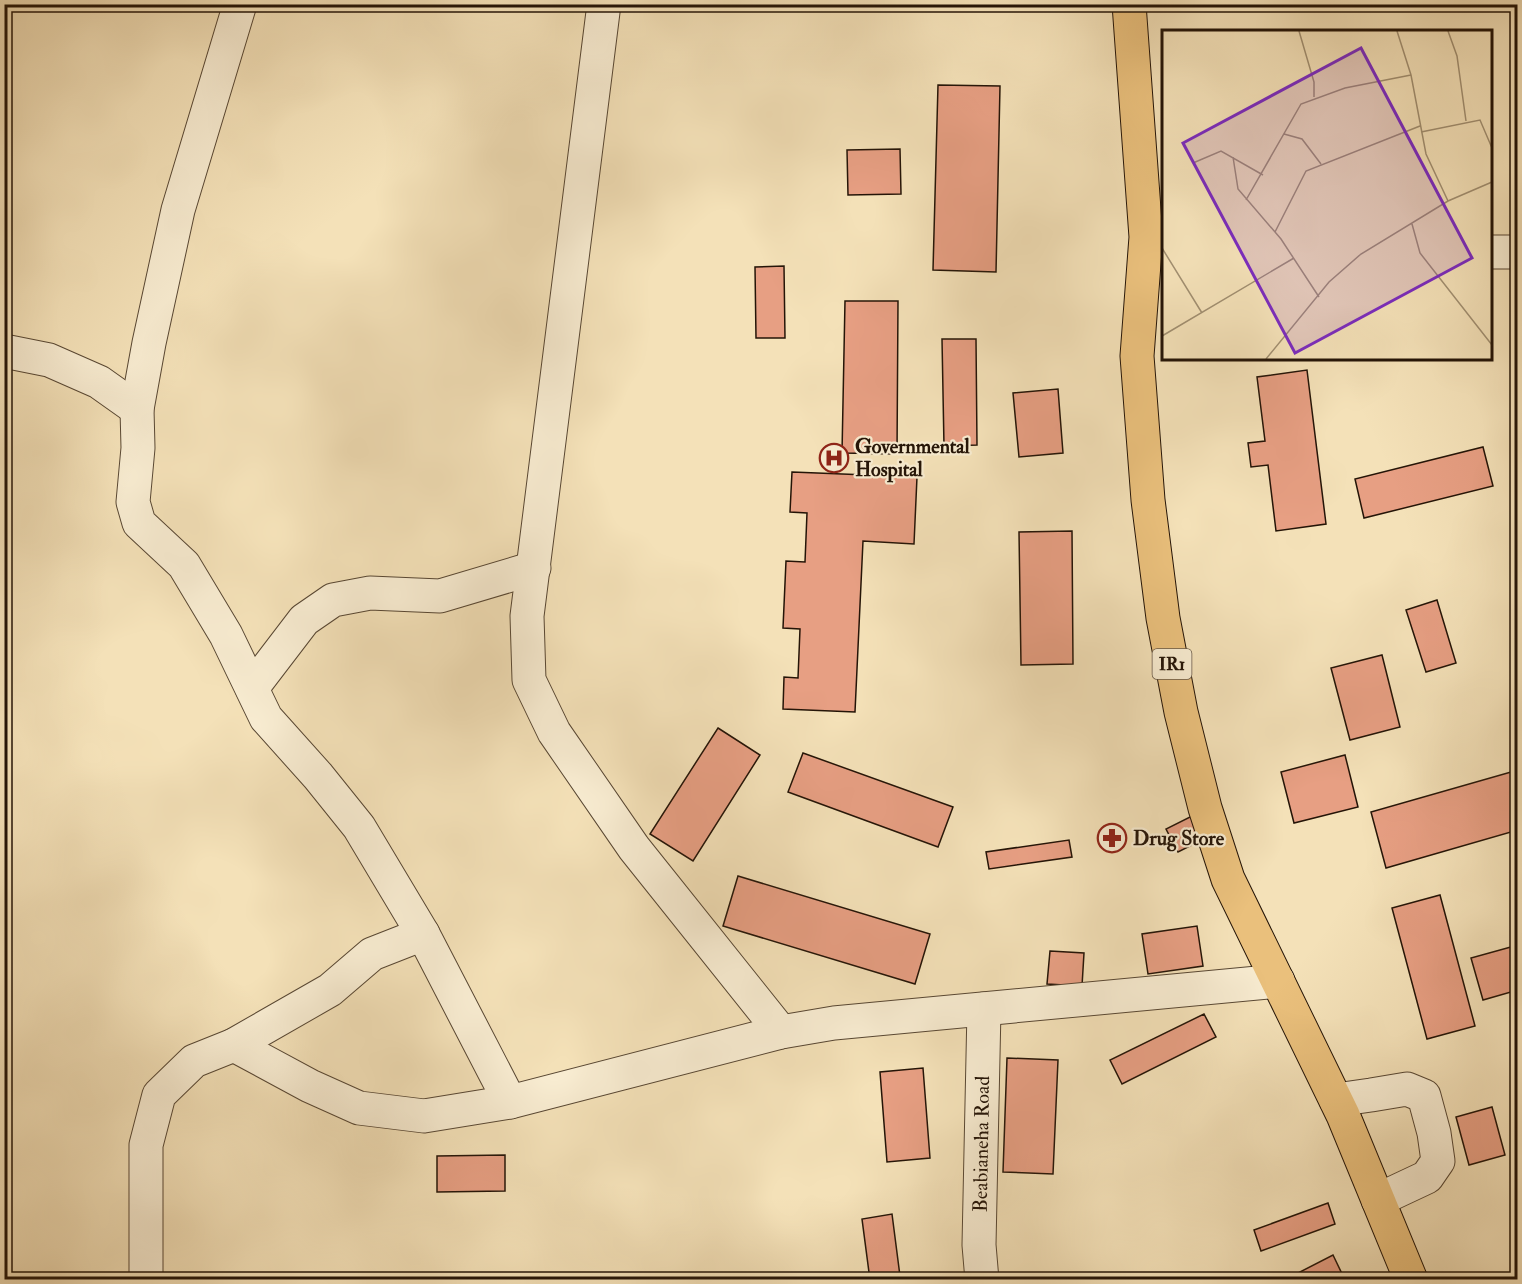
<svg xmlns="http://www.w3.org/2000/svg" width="1522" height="1284" viewBox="0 0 1522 1284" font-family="'IM FELL Double Pica',serif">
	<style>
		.building { fill: #e79f83; stroke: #241407; stroke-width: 1.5 }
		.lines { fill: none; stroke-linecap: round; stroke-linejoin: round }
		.minor-casing { stroke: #584733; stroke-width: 35 }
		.major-casing { stroke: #241407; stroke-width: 35 }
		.minor { stroke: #f8ecd1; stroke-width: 33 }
		.major { stroke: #eac07c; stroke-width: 33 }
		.labels { text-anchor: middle; stroke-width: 4.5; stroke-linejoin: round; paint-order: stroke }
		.shield { fill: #f8ecd1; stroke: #645544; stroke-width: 1.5 }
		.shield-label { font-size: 18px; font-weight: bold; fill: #241407 }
		.poi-label { font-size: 20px; font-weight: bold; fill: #241407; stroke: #f8ecd1; text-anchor: start }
		.street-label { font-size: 20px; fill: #241407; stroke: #f8ecd1 }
		.inset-road { fill: none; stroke: #a18f71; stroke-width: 1.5 }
		.view { fill: #7b2cbf; fill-opacity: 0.15; stroke: #7b2cbf; stroke-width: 3 }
		.inset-edge { fill: none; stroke: #241407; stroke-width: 3 }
	</style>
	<rect width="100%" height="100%" fill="#f4e1b8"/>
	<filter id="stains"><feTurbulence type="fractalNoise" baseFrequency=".00333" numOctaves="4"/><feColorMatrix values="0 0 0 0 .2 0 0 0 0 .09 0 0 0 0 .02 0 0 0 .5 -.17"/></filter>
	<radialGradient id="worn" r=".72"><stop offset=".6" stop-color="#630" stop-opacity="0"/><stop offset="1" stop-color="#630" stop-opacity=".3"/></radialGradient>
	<g class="building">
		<polygon points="938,85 1000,86 996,272 933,270"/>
		<polygon points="900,149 901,194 848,195 847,150"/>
		<polygon points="784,266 785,338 756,338 755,267"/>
		<polygon points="845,301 898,301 897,454 842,453"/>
		<polygon points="942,339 976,339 977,445 944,446"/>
		<polygon points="1307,370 1326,524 1276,531 1268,465 1251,467 1248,443 1265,441 1257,377"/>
		<polygon points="1058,389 1063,453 1019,457 1013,393"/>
		<polygon points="1483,447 1493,486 1364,518 1355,479"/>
		<polygon points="792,472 917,477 914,544 863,541 855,712 783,709 784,677 798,678 800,629 783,628 786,561 805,562 807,513 790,512"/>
		<polygon points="1072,531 1073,664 1021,665 1019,532"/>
		<polygon points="1437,600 1456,663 1426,672 1406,610"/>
		<polygon points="1382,655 1400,727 1350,740 1331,668"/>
		<polygon points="718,728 760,755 693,861 650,834"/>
		<polygon points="803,753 953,807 938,847 788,792"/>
		<polygon points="1345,755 1358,807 1294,823 1281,772"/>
		<polygon points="1518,770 1518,830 1386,868 1371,812"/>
		<polygon points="1194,815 1206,838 1178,852 1166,829"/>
		<polygon points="1069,840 1072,857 989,869 986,852"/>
		<polygon points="738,876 930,934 915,984 723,926"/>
		<polygon points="1440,895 1475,1026 1427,1039 1392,908"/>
		<polygon points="1197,926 1203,966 1148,974 1142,934"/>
		<polygon points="1518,945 1518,990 1483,1000 1471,958"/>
		<polygon points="1050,951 1084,953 1082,986 1047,984"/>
		<polygon points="1204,1014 1216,1037 1122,1084 1110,1060"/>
		<polygon points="1007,1058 1058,1060 1053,1174 1003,1172"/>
		<polygon points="923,1068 930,1158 887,1162 880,1072"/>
		<polygon points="1492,1107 1505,1155 1469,1165 1456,1117"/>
		<polygon points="505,1155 505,1191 437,1192 437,1156"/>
		<polygon points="1328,1203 1335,1224 1261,1251 1254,1230"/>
		<polygon points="892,1214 900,1276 870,1280 862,1219"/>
		<polygon points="1333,1255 1345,1280 1302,1280 1298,1273"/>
	</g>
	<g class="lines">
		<g class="minor-casing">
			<g id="minor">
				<polyline points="240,4 178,210 149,343 137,409 138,448 133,502 139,523 184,565 226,635 266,718 318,776 359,827 423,934 510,1102"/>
				<polyline points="604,4 527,616 529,680 554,732 634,848 781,1032"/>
				<polyline points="1490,252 1518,252"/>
				<polyline points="4,351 49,360 99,382 137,409"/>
				<polyline points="252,688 304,620 333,600 370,593 440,596 534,568"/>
				<polyline points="234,1045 310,1086 359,1108 424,1116 510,1102 781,1032 834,1023 1278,981"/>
				<polyline points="1336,1100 1371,1095 1407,1089 1424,1096 1434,1133 1438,1161 1427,1177 1378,1200"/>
				<polyline points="146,1280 146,1145 159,1095 194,1061 234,1045 330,990 372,954 423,934"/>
				<polyline points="982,1280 979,1245 984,1009"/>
			</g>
		</g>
		<g class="major-casing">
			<polyline id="major" points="1129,4 1146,237 1137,356 1148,500 1163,618 1181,712 1205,808 1228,879 1343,1115 1411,1280"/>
		</g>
		<use href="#minor" class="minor"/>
		<use href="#major" class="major"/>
	</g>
	<defs>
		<g id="hospital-ring" transform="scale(1.5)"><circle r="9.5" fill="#f8ecd1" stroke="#8f2418" stroke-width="1.5"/><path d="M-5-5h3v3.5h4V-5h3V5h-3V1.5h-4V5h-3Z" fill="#8f2418"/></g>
		<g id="pharmacy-ring" transform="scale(1.5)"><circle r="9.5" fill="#f8ecd1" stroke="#8f2418" stroke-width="1.5"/><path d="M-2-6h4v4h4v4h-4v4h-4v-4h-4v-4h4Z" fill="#8f2418"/></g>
	</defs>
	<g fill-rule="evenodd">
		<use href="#hospital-ring" x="834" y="458"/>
		<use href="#pharmacy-ring" x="1112" y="838"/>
	</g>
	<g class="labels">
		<rect class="shield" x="1152.5" y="649" width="39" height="30" rx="4.5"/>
		<g class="shield-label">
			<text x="1172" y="670">IR1</text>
		</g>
		<g class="poi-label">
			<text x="855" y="453">Governmental<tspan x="855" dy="23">Hospital</tspan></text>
			<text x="1133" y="845">Drug Store</text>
		</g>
		<g class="street-label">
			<text transform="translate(981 1144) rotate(-89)" y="7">Beabianeha Road</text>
		</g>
	</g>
	<g transform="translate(1162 30)">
		<rect width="330" height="330" fill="#f4e1b8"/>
		<path class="inset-road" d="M137 1 152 52V67M235 1 249 45 264 124 286 171M286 1 295 26 304 91M259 102 318 90 330 118M122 104 140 109 159 134M71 127 76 159 119 209 157 267M31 133 59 121 101 145M84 170 139 74 183 58 249 45M250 194 258 223 330 315M113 202 144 141 258 96M0 218 40 283M0 306 132 228M104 329 167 252 199 224 286 171 330 152"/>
		<path class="view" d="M199 18 310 228 133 323 21 113Z"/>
		<rect width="330" height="330" class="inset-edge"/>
	</g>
	<rect width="1522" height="1284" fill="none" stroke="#f4e1b8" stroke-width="24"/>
	<rect x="6" y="6" width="1510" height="1272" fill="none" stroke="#241407" stroke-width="3"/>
	<rect x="12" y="12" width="1498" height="1260" fill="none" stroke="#241407" stroke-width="1.5"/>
	<rect width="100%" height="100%" filter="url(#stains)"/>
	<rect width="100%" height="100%" fill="url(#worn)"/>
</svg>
